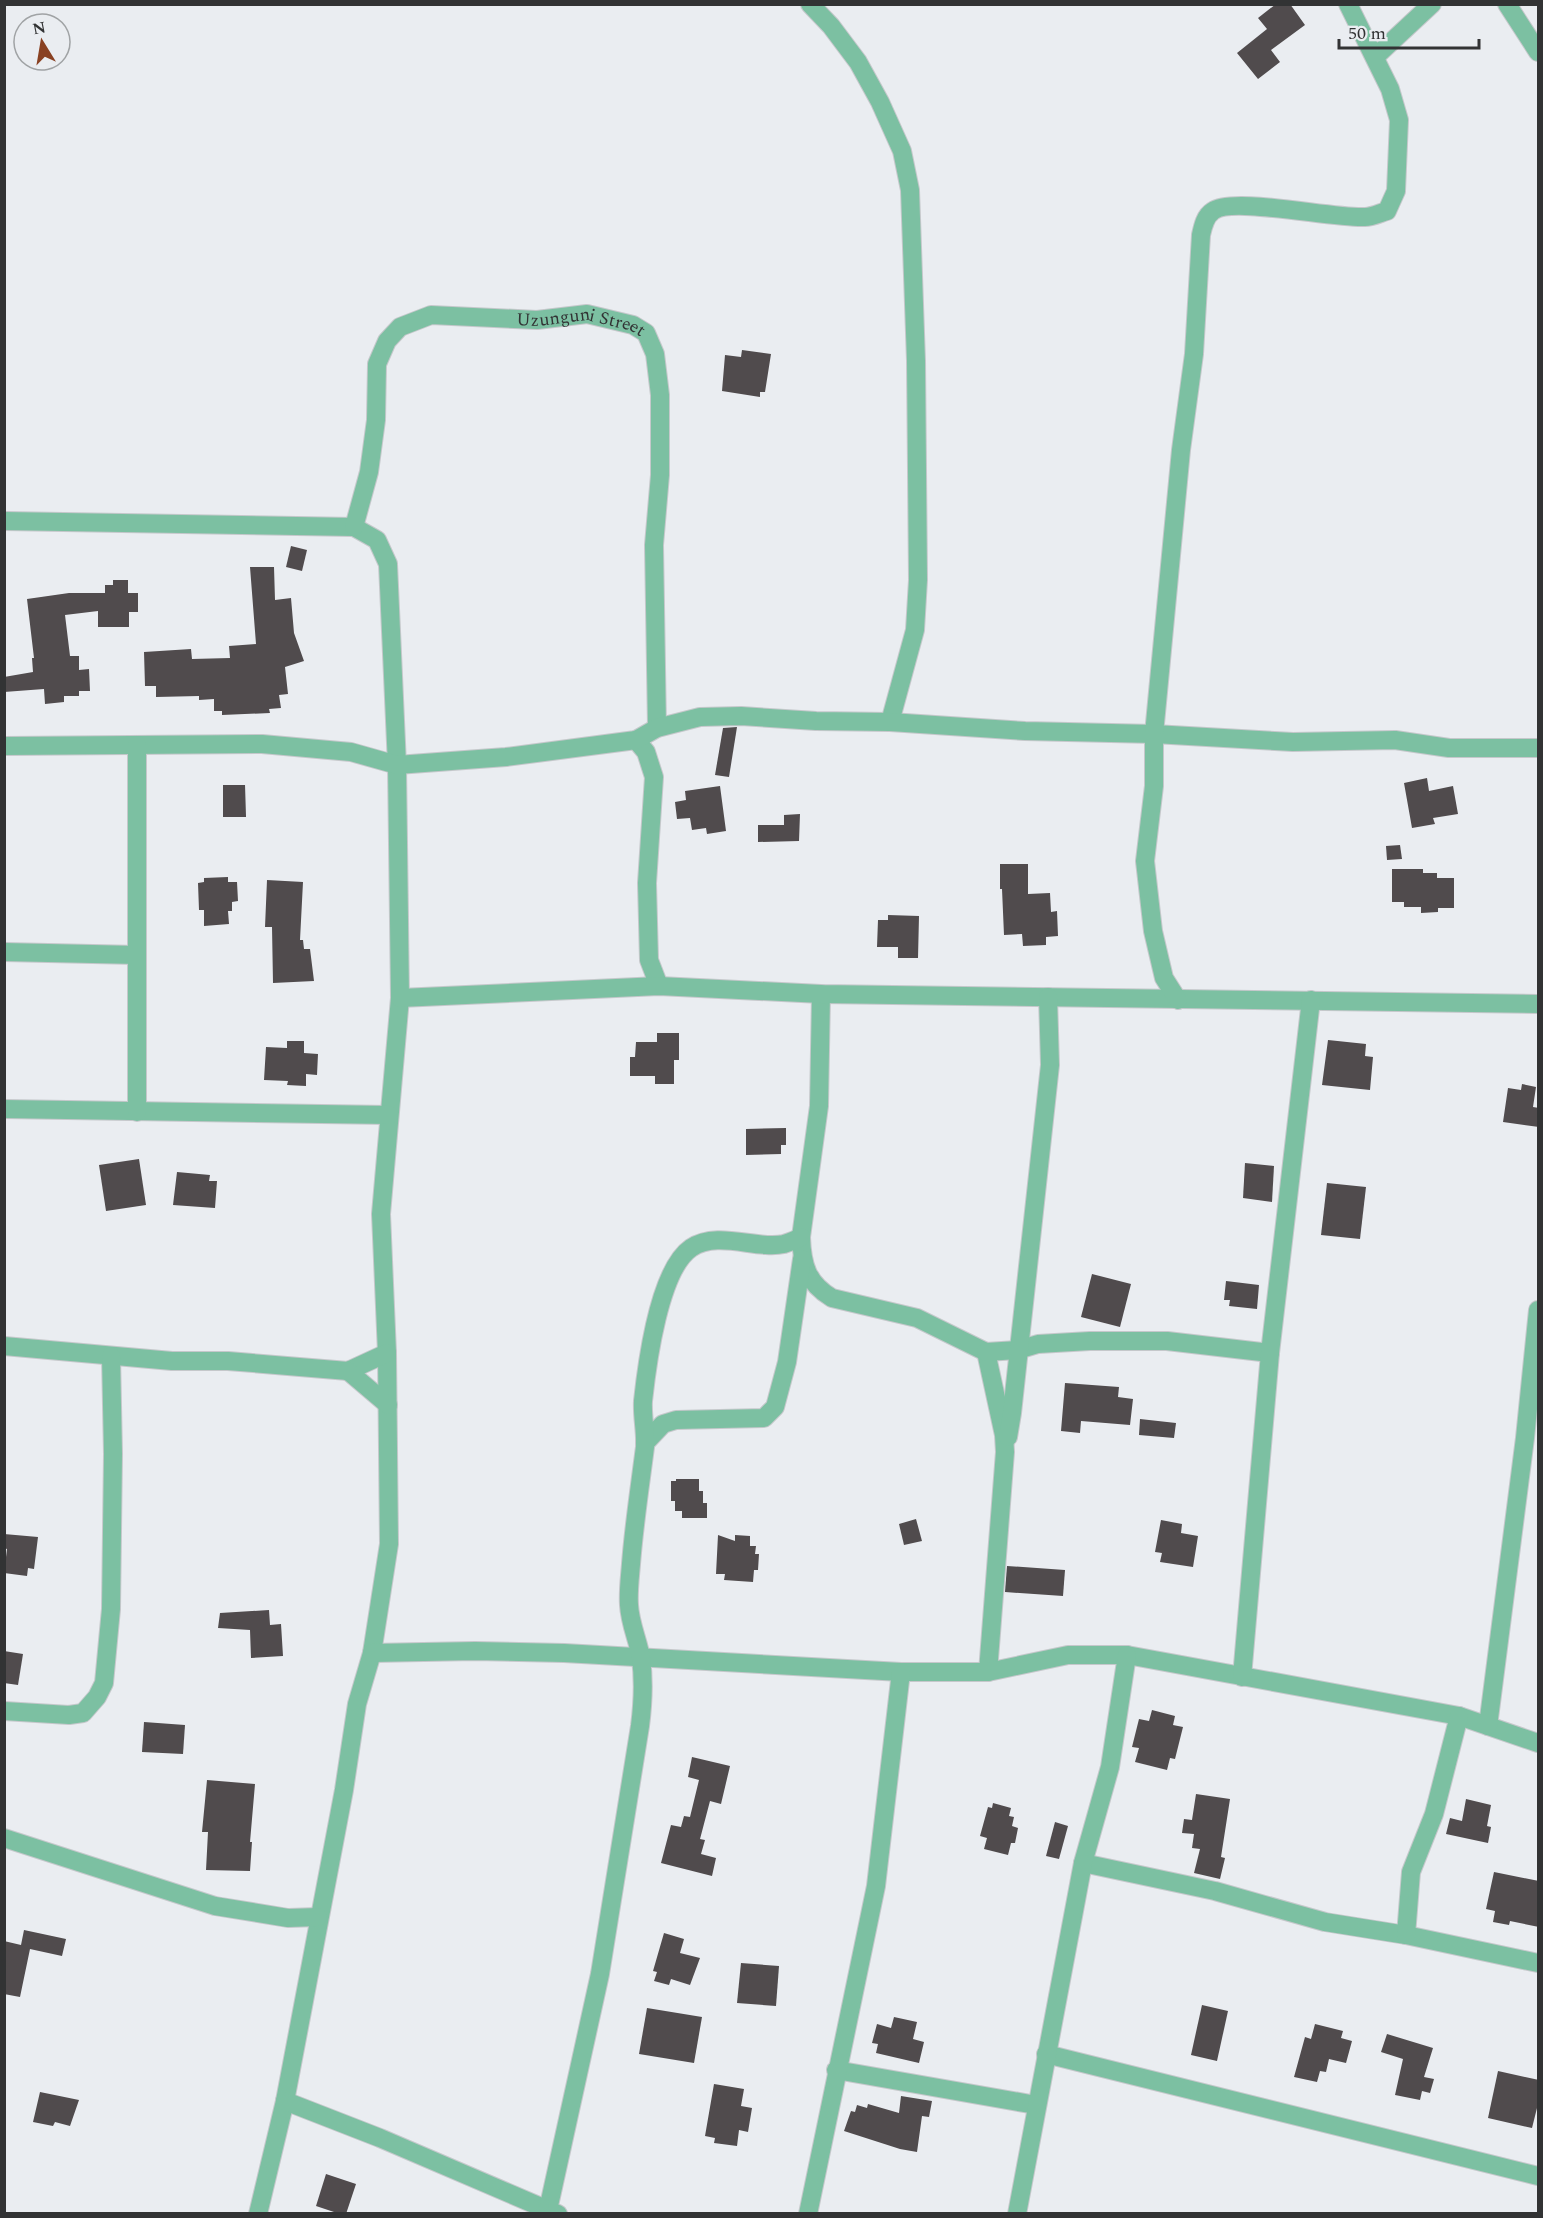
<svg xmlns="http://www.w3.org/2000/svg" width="1543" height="2218" viewBox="0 0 1543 2218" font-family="Spectral,serif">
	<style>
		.building { fill: #504b4d }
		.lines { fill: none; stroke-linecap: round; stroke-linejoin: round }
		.minor-casing { stroke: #c5c8cb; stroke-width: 20 }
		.minor { stroke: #7cc0a2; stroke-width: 18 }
		.labels { text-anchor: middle; stroke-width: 6; stroke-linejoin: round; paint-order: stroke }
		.street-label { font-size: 18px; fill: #323334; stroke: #eaedf1 }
	</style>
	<rect width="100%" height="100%" fill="#eaedf1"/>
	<g class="building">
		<polygon points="1276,4 1290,4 1305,25 1271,50 1280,62 1258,79 1237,53 1267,29 1258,18"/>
		<polygon points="742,350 771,354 765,392 760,392 760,397 722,391 725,355 741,357"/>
		<polygon points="291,546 307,550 302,571 286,567"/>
		<polygon points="250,567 274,567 275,600 291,598 294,633 304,661 285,667 288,694 279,695 281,708 269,709 270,713 222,715 222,711 214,711 214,699 199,700 199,696 156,697 156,686 145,686 144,652 191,649 192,659 230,658 229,646 256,644"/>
		<polygon points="113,580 128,580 128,593 138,593 138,612 129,612 129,627 98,627 98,611 65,615 70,656 79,656 79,670 89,669 90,691 79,691 79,696 64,696 64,702 45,704 44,689 4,692 4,677 33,672 32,658 34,658 27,599 69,593 105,593 105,585 113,585"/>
		<polygon points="737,727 729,777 715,775 723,728"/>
		<polygon points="1427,778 1429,791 1453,786 1458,814 1433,818 1435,824 1412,828 1404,783"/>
		<polygon points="223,785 245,785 246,817 223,817"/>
		<polygon points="720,786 726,831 707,834 706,828 692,830 690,818 677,819 675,802 686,800 685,791"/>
		<polygon points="800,814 799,841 758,842 758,825 784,825 784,815"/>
		<polygon points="1400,845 1402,859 1387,860 1386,846"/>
		<polygon points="1000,864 1028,864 1028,894 1050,893 1051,912 1057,911 1058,936 1046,937 1046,945 1023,946 1022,934 1004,935 1002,889 1000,889"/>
		<polygon points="1392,869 1423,869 1423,873 1437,873 1437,878 1454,878 1454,908 1438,908 1438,912 1421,913 1421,907 1404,907 1404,902 1392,902"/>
		<polygon points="228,877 228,882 237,882 238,901 232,902 232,911 228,911 229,924 204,926 204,910 199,910 198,883 204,882 204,878"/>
		<polygon points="267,880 303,882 300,940 303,940 304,949 310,949 314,981 273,983 272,927 265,927"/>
		<polygon points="888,915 919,916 918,958 898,958 898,947 877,947 878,920 888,920"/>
		<polygon points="657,1033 679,1033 679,1060 674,1060 674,1084 655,1084 655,1076 630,1076 630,1057 635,1057 636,1042 657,1042"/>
		<polygon points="1328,1040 1366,1044 1365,1056 1373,1057 1370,1090 1322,1085"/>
		<polygon points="287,1041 304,1041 304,1053 318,1054 317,1075 306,1074 306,1086 287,1085 288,1081 264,1080 266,1047 287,1048"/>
		<polygon points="1522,1084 1536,1087 1533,1107 1539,1108 1539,1127 1503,1122 1508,1088 1521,1090"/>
		<polygon points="786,1128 786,1145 781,1145 781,1154 746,1155 746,1129"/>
		<polygon points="139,1159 146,1205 106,1211 99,1165"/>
		<polygon points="1245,1163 1274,1166 1272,1202 1243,1198"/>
		<polygon points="177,1172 210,1175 209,1181 217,1181 215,1208 173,1205"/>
		<polygon points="1327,1183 1366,1187 1360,1239 1321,1235"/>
		<polygon points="1092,1274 1131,1284 1120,1327 1081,1317"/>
		<polygon points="1226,1281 1259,1285 1257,1309 1229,1306 1230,1300 1224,1300"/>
		<polygon points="1065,1383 1119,1387 1118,1397 1133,1399 1130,1425 1081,1421 1080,1433 1061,1431"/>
		<polygon points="1140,1419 1176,1423 1174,1438 1139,1435"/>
		<polygon points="676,1479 699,1479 699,1491 703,1491 703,1503 707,1503 707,1518 682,1518 682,1511 675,1511 675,1501 671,1501 671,1481 676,1481"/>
		<polygon points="916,1519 922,1541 904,1545 899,1524"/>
		<polygon points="1161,1520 1182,1524 1181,1533 1198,1536 1193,1567 1160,1562 1162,1553 1155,1552"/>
		<polygon points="4,1534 38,1537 34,1569 28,1568 27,1576 4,1573 7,1549 4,1548"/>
		<polygon points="718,1535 735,1541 735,1535 750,1536 750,1546 756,1546 755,1554 759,1554 758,1570 754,1570 753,1582 724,1580 725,1574 716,1574"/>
		<polygon points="1007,1566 1065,1570 1063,1596 1005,1592"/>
		<polygon points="269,1610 270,1625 281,1624 283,1656 251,1658 250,1630 218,1628 220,1613"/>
		<polygon points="4,1651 23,1654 18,1685 4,1683"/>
		<polygon points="1152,1710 1175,1716 1173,1725 1183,1727 1175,1759 1170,1758 1167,1770 1135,1762 1139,1748 1132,1747 1139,1719 1149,1721"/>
		<polygon points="144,1722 185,1725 183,1754 142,1752"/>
		<polygon points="692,1757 730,1766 721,1804 710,1801 700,1839 705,1840 701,1854 716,1858 712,1876 661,1863 671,1825 681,1827 684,1816 690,1817 699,1780 688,1777"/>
		<polygon points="207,1780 255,1784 250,1842 252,1842 250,1871 206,1870 208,1832 202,1832"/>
		<polygon points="1196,1794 1230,1799 1221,1857 1225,1858 1220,1879 1194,1873 1200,1849 1192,1848 1194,1834 1182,1833 1184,1819 1192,1820"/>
		<polygon points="1466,1799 1491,1805 1487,1826 1491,1827 1488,1843 1446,1834 1450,1818 1462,1821"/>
		<polygon points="993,1803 1011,1808 1009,1816 1014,1817 1012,1826 1018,1828 1015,1843 1011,1843 1008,1855 984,1849 987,1838 980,1836 988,1807 992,1808"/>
		<polygon points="1055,1822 1068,1826 1059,1859 1046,1856"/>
		<polygon points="1494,1872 1539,1881 1539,1927 1510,1921 1509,1925 1493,1922 1495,1911 1486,1909"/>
		<polygon points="24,1930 66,1939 62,1956 30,1949 20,1997 4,1994 4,1941 21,1945"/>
		<polygon points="664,1933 684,1939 680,1953 700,1958 690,1985 671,1979 669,1985 654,1981 657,1972 653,1971"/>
		<polygon points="741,1963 779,1966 776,2006 737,2003"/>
		<polygon points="1202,2005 1228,2011 1217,2061 1191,2055"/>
		<polygon points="647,2008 702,2017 694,2063 639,2054"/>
		<polygon points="894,2017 917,2022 913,2039 924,2042 919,2063 876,2053 878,2044 872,2043 877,2024 891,2028"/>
		<polygon points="1315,2024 1343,2031 1341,2038 1352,2041 1346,2063 1329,2059 1326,2072 1320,2071 1317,2082 1294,2077 1305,2037 1311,2039"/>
		<polygon points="1387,2034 1433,2048 1424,2077 1434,2079 1430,2093 1422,2091 1420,2100 1395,2095 1403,2059 1381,2052"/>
		<polygon points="1498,2071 1539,2080 1539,2100 1532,2128 1488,2118"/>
		<polygon points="714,2084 744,2089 741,2106 752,2108 748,2132 739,2130 737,2146 714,2143 715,2138 705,2136"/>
		<polygon points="40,2092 79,2100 70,2126 55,2122 53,2126 33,2122"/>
		<polygon points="901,2096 932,2101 929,2117 922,2116 917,2152 900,2149 844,2131 851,2111 855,2112 857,2105 867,2108 868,2104 899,2113"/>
		<polygon points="326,2174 356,2184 346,2214 340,2214 316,2206"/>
	</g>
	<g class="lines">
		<g class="minor-casing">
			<g id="minor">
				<polyline points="810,4 831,26 858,62 880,102 902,151 910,190 916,361 918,580 915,630 890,722"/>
				<polyline points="1507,4 1538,52"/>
				<polyline points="1375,57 1432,4"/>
				<polyline points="4,521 354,527 377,540 388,564 397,765 400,998 381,1214 387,1353 389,1544 372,1653 357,1704 344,1790 285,2101 258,2214"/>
				<path id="s1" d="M354 527 369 472 376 420 377 364 387 341 400 327 431 315 537 320 587 314 633 325 646 333 655 354 660 395V475L654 545 657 728"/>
				<polyline points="636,740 646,752 654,777 647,883 649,960 659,986"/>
				<polyline points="4,746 262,744 351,752 397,765 506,757 636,740 657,728 700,717 741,716 816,721 890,722 1025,731 1154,734 1293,742 1395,740 1449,748 1538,748"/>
				<polyline points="4,952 137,955"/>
				<path d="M821 994 819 1106 801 1237C802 1265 807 1283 832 1298L917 1318 986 1352 1004 1435 1005 1452 988 1672"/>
				<polyline points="400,998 659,986 821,994 1538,1004"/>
				<path d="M1178 1000 1164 978 1153 931 1145 861 1154 786V734L1181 450 1194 354 1201 235C1203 226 1205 216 1213 211 1232 196 1334 219 1365 217 1372 217 1380 213 1387 211L1396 191 1399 120 1390 89 1348 4"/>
				<polyline points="4,1109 389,1115"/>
				<polyline points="137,1112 137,745"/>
				<polyline points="4,1346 172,1361 228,1361 348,1371 387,1353"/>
				<polyline points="986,1352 1018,1350 1038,1344 1090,1341 1167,1341 1270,1353"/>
				<polyline points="348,1371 388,1405"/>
				<polyline points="1008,1437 1012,1413 1050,1065 1048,997"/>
				<polyline points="645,1443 663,1424 676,1420 764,1418 775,1407 787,1362 802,1259"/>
				<polyline points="372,1653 475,1651 564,1653 901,1672 988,1672 1068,1655 1127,1655 1459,1716 1538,1743"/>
				<polyline points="1242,1677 1270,1353 1311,1000"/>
				<polyline points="4,1711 69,1715 83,1713 97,1697 104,1683 111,1609 113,1454 111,1356"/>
				<polyline points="1488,1726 1525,1438 1538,1310"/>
				<polyline points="4,1838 215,1906 288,1918 318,1917"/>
				<polyline points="1083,1863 1215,1891 1325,1922 1406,1935 1538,1963"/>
				<polyline points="1406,1935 1411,1872 1434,1814 1459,1716"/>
				<polyline points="1046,2054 1538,2176"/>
				<polyline points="836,2070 1036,2105"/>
				<polyline points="285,2101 380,2138 548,2210"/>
				<path d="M558 2214 548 2210 600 1974 640 1726C643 1703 644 1681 641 1658 638 1640 630 1624 629 1605 628 1592 630 1577 631 1564 634 1525 640 1486 645 1447 646 1432 642 1416 643 1401 647 1364 659 1270 691 1248 718 1230 756 1250 784 1244 790 1242 796 1240 801 1237"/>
				<polyline points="808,2214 876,1886 901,1672"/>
				<polyline points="1017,2214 1083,1863 1110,1767 1127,1655"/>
			</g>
		</g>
		<use href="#minor" class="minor"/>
	</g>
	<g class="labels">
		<g class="street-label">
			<text dy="6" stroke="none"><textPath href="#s1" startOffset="394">Uzunguni Street</textPath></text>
		</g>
	</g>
	<rect width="1543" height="2218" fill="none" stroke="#323334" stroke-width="12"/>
	<g transform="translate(42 42) rotate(349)"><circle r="28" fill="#eaedf1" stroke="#a0a3a5" stroke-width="1.5"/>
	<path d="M0-4.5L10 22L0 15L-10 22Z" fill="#894122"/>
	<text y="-9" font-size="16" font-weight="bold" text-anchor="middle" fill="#323334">N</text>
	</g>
	<path d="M1339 39v9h140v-9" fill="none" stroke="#323334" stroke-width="3"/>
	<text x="1348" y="39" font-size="18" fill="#323334" stroke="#eaedf1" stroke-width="4.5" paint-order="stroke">50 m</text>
</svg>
